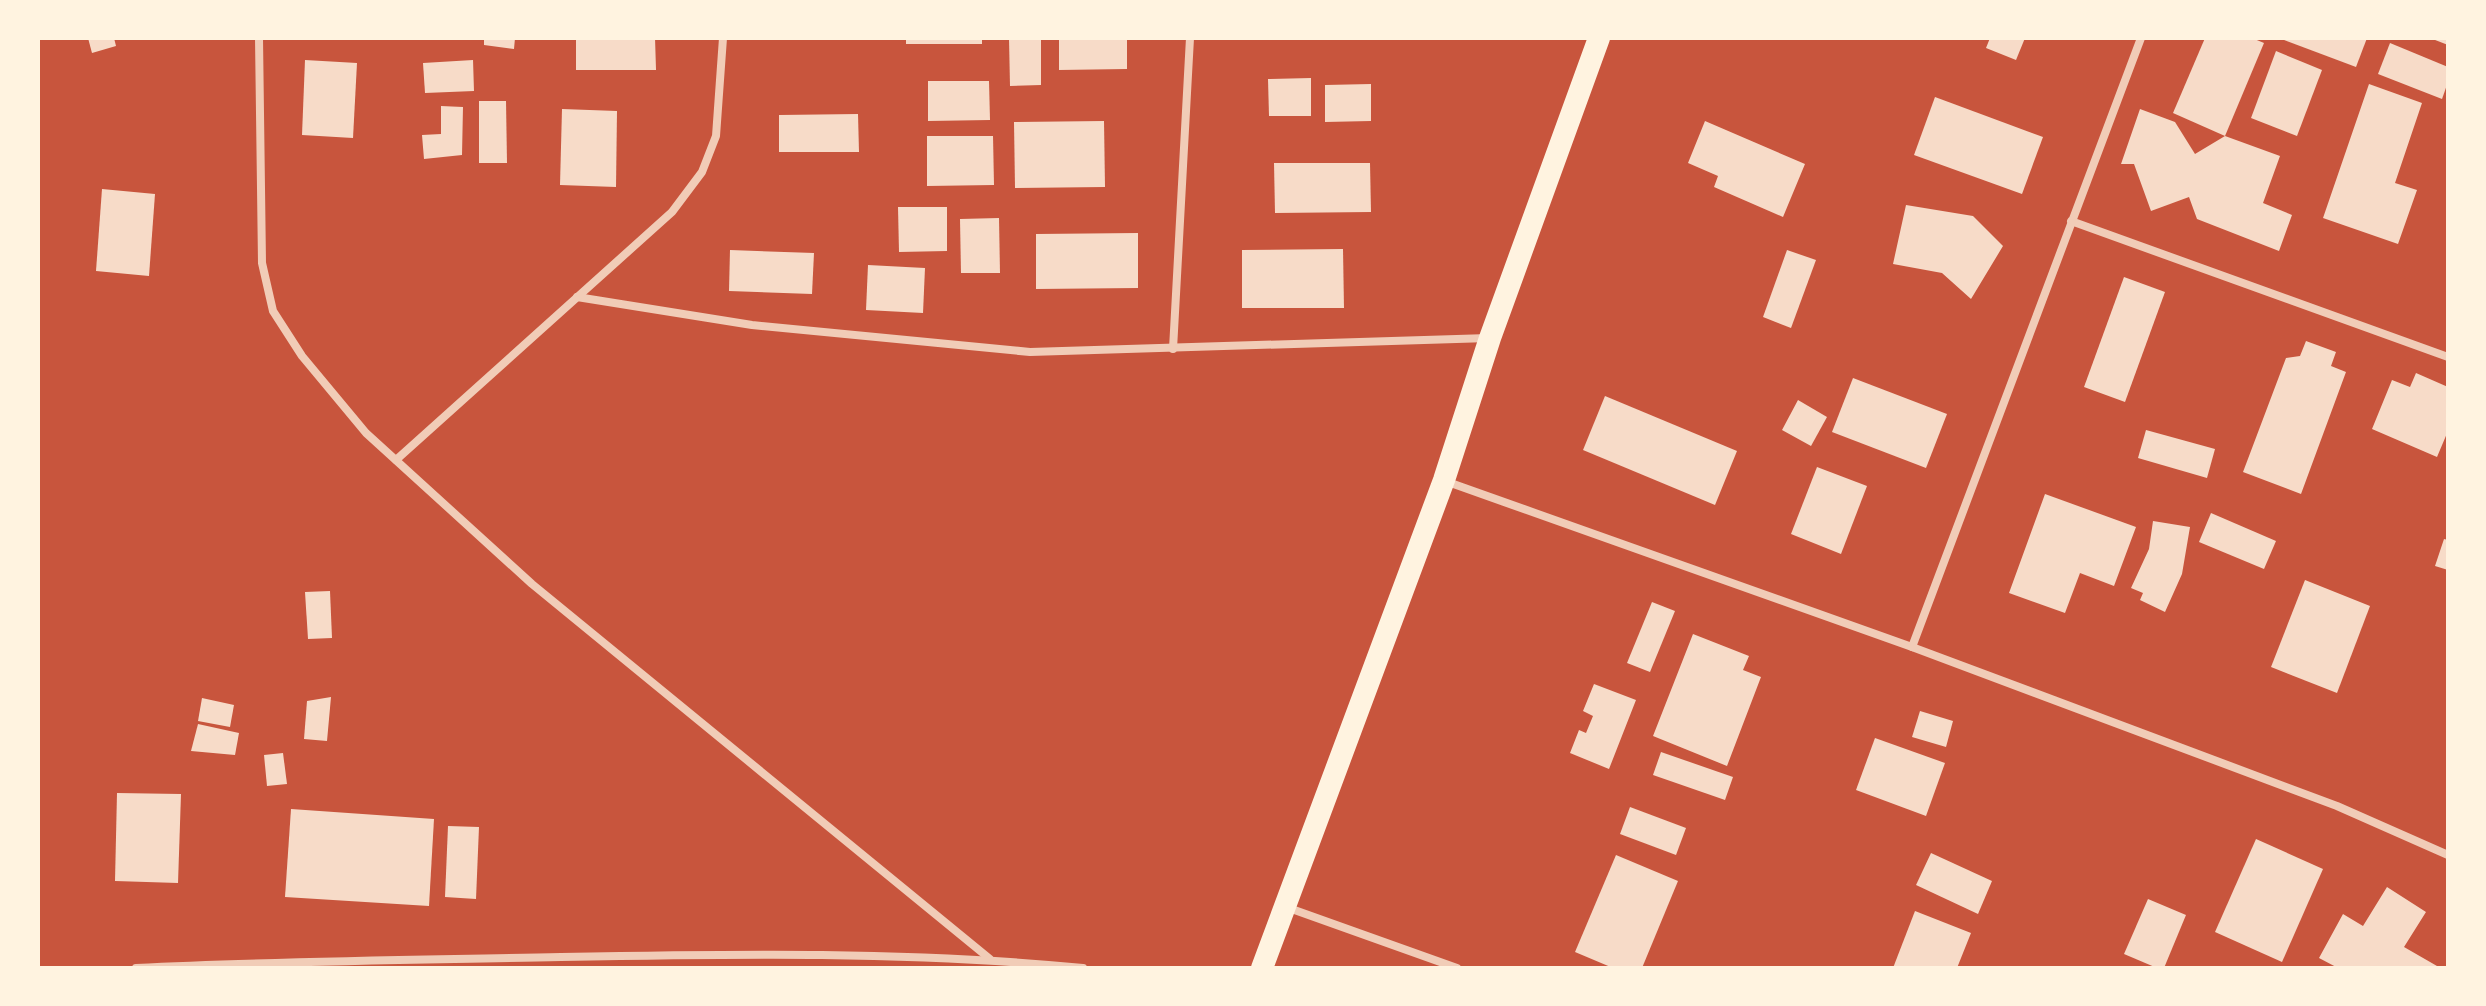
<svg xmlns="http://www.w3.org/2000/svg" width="2486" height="1006" viewBox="0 0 2486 1006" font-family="Raleway,sans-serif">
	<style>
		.building { fill: #f7dbc8 }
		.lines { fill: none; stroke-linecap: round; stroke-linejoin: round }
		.minor { stroke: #f1ccb7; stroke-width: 8 }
		.trunk { stroke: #fff3e0; stroke-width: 22 }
	</style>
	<rect width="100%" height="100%" fill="#c8553d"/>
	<g class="building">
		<polygon points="88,38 114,38 116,46 92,53"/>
		<polygon points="484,38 515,38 514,49 484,45"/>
		<polygon points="576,38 655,38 656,70 576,70"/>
		<rect x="906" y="38" width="76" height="6"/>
		<polygon points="1009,38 1041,38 1041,85 1010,86"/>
		<polygon points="1059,38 1127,38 1127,69 1059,70"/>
		<polygon points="1990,38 2025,38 2016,60 1986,48"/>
		<polygon points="2205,38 2252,38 2264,43 2225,136 2173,113"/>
		<polygon points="2279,38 2367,38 2356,67"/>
		<polygon points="2430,38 2448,38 2448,45"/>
		<polygon points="2390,43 2448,67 2448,82 2442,99 2378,74"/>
		<polygon points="2276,51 2322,70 2297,136 2251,118"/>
		<polygon points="305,60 357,63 353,138 302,135"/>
		<polygon points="473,60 474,91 425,93 423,63"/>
		<polygon points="1311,78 1311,116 1269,116 1268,79"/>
		<polygon points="928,81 989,81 990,120 928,121"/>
		<polygon points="1371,84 1371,121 1325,122 1325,85"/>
		<polygon points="2369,84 2422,103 2395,183 2417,190 2398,244 2323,218"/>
		<polygon points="1935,97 2043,137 2022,194 1914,155"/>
		<polygon points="479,101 506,101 507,163 479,163"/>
		<polygon points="441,106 463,107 462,155 424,159 422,135 441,134"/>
		<polygon points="562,109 617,111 616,187 560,185"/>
		<polygon points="2140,109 2175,122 2195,154 2225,136 2280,156 2263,203 2292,215 2279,251 2197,219 2189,197 2151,211 2134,164 2121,164"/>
		<polygon points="858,114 859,152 779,152 779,115"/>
		<polygon points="1104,121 1105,187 1015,188 1014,122"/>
		<polygon points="1705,121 1805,164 1783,217 1714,187 1718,176 1688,163"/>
		<polygon points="927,136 993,136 994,185 927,186"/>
		<polygon points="1274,163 1370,163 1371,212 1275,213"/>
		<polygon points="102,189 155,194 149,276 96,271"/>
		<polygon points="1906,205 1973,216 2003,246 1971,299 1942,273 1893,264"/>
		<polygon points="898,207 947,207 947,251 899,252"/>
		<polygon points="999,218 1000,273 961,273 960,219"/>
		<polygon points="1138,233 1138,288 1036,289 1036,234"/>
		<polygon points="1343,249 1344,308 1242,308 1242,250"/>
		<polygon points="730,250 814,253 812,294 729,291"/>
		<polygon points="1787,250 1816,260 1791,328 1763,317"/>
		<polygon points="868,265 925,268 923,313 866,310"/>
		<polygon points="2124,277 2165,292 2125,402 2084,387"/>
		<polygon points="2306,341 2336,352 2331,366 2346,372 2301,494 2243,472 2286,358 2300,356"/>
		<polygon points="2416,373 2448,387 2448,431 2437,457 2372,429 2392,380 2410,387"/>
		<polygon points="1853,378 1947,414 1926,468 1832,432"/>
		<polygon points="1605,396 1737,451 1715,505 1583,450"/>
		<polygon points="1798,400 1827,417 1811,446 1782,430"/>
		<polygon points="2146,430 2215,449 2207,478 2138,458"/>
		<polygon points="1817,467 1867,486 1841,554 1791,534"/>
		<polygon points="2045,494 2136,527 2114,586 2080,573 2065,613 2009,593"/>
		<polygon points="2211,513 2276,541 2264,569 2199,542"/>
		<polygon points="2153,521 2190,527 2182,574 2165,612 2140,600 2143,593 2131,588 2149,549"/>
		<polygon points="2444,539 2448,540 2448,570 2435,566"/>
		<polygon points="2305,580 2370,606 2337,693 2271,667"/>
		<polygon points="330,591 332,638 308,639 305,592"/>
		<polygon points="1652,602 1675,611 1650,672 1627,663"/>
		<polygon points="1693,634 1749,656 1743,670 1761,677 1727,766 1653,736"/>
		<polygon points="1594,684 1636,700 1609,769 1570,753 1579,730 1586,733 1593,716 1583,711"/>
		<polygon points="331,697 327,741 304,739 307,701"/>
		<polygon points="202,698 234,705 230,727 198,721"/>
		<polygon points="1920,711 1953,721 1946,747 1912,737"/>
		<polygon points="198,724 239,733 235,755 191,751"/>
		<polygon points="1875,738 1945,763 1926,816 1856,790"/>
		<polygon points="1661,752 1733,777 1725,800 1653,775"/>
		<polygon points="283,753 287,784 267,786 264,755"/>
		<polygon points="117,793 181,794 178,883 115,881"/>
		<polygon points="1630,807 1686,828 1676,855 1620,834"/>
		<polygon points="291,809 434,819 429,906 285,897"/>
		<polygon points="448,826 479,827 476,899 445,897"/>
		<polygon points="2256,839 2323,869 2282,962 2215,932"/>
		<polygon points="1931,853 1992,881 1978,914 1916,885"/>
		<polygon points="1616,855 1678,881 1642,968 1613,968 1575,952"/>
		<polygon points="2387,887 2426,912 2404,947 2437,966 2435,968 2338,968 2319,958 2343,914 2363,926"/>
		<polygon points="2148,899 2186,915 2164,968 2157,968 2124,954"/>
		<polygon points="1915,911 1971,933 1957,968 1893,968"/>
	</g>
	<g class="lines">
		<g class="minor">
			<polyline points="259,38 262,263 273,311 302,356 366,433 532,584 990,959"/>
			<polyline points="2071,221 2448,357"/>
			<polyline points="577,297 752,325 1030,352 1489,338"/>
			<polyline points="1173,349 1190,38"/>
			<polyline points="396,460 672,212 702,172 716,136 723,38"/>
			<polyline points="1445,481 1912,647 2337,806 2448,855"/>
			<polyline points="1912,647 2141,38"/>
			<polyline points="1286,907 1457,968"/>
			<path d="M136 968C277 961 419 960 561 957 735 954 909 951 1083 968"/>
		</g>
		<polyline class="trunk" points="1262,968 1444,480 1490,338 1599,38"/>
	</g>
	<rect width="2486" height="1006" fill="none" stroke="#fff3e0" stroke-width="80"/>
</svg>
